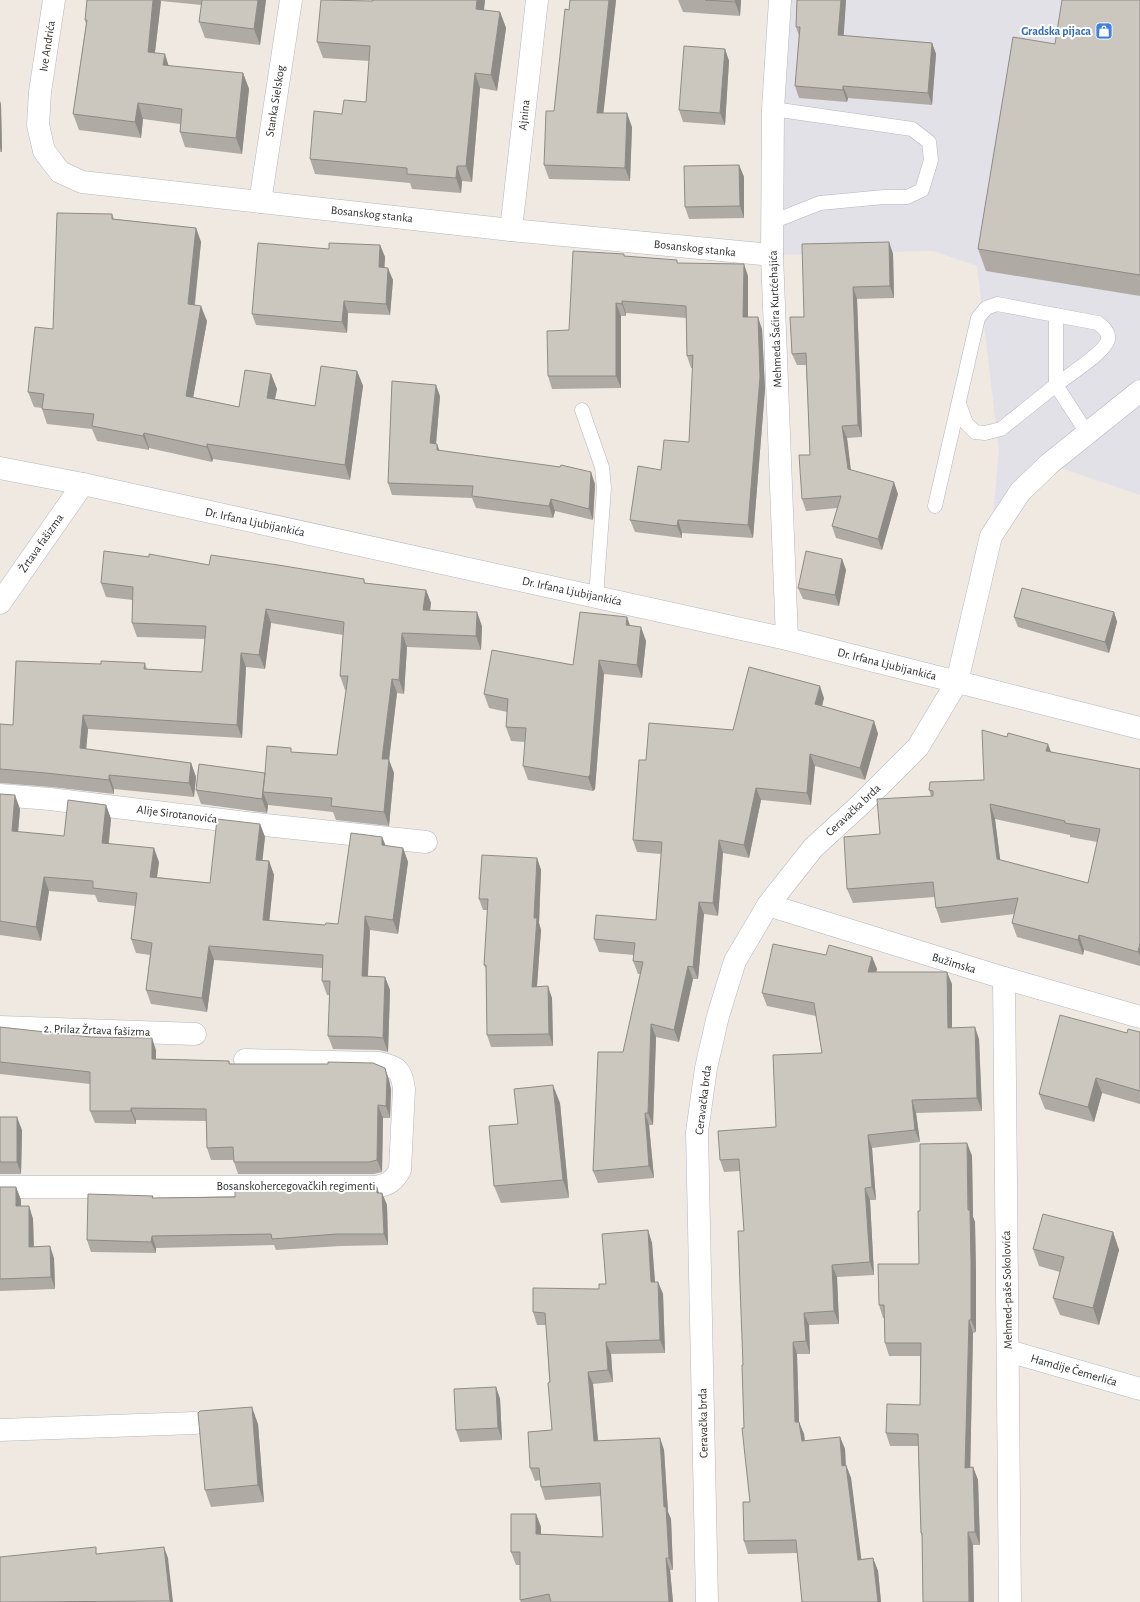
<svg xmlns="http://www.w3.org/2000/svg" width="1140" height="1602" viewBox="0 0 1140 1602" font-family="'Alegreya Sans',sans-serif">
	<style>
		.industrial { fill: #e3e1e8 }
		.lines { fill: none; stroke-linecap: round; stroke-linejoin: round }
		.service-casing { stroke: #b4b7c1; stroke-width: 15 }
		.minor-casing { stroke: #b4b7c1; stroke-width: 23 }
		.tertiary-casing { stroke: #b4b7c1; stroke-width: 23 }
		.secondary-casing { stroke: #b4b7c1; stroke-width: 23 }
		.service { stroke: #fff; stroke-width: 14 }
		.minor { stroke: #fff; stroke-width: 22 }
		.tertiary { stroke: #fff; stroke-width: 22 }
		.secondary { stroke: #fff; stroke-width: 22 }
		.wall { fill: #afaba4; fill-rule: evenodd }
		.shaded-wall { fill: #8e8b86 }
		.building { fill: #cbc7bf; stroke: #8e8b86; fill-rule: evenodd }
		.labels { text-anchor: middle; stroke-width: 4; stroke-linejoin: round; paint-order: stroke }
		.shop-label { font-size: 12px; font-weight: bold; fill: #366cbe; stroke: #fff; text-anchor: end }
		.street-label { font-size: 12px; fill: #2e2e2e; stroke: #fff }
	</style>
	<rect width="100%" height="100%" fill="#efe9e1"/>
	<polygon class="industrial" points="780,0 1140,0 1140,495 1049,464 991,536 999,451 977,266 933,251 772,255"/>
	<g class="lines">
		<g class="service-casing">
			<g id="service">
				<polyline points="772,222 820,203 884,197 907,197 922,190 931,160 929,142 912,129 773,109"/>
				<polyline points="959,404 966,423 975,432 985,433 1001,429 1056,385 1056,315"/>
				<polyline points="582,410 602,467 604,488 596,597"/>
				<path d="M935 506 978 318 986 308 997 304 1098 323C1103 327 1109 332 1108 339 1107 351 1067 376 1056 385L1087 433"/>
			</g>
		</g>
		<g class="minor-casing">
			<g id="minor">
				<polyline points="54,0 40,92 38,125 44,151 60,172 82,182 511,230 772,255"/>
				<polyline points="780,0 773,109 772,255 787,639"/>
				<polyline points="260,202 291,0"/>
				<polyline points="511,230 537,0"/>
				<polyline points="0,603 83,484"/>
				<polyline points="0,795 50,799 256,824 426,842"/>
				<polyline points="768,905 1004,978 1140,1017"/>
				<polyline points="1004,978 1010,1602"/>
				<polyline points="0,1027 195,1034"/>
				<path d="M0 1187H375C388 1185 394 1181 400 1170L404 1089C402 1070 396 1066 379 1063L245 1060"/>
				<polyline points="1008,1351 1140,1389"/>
				<polyline points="0,1430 195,1423"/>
				<polyline points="707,1602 697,1132 706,1068 718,1016 735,961 768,905 813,848 861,804 918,747 957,682"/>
			</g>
		</g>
		<g class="tertiary-casing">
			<polyline id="tertiary" points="957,682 991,536 1020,492 1049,464 1140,391"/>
		</g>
		<g class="secondary-casing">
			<polyline id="secondary" points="0,468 83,484 787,639 1140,728"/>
		</g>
		<use href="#service" class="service"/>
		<use href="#minor" class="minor"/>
		<use href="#tertiary" class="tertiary"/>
		<use href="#secondary" class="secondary"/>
	</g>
	<g class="wall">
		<polygon points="87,0 266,0 260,45 205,38 199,22 202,5 161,1 155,53 169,66 243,73 249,89 242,154 185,147 180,132 180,124 143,119 141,138 79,130 73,114 86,24 85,20"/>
		<polygon points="373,0 485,0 484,10 500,12 506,28 497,91 480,88 472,182 462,181 461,193 412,189 410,183 315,174 310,159 342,114 366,102 369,61 323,58 317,42"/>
		<polygon points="570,0 616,0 603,113 632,127 630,181 549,179 544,165 554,111 569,10"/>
		<polygon points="678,0 741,0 740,16 683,12"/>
		<polygon points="797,0 846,0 843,36 932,43 936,54 932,105 848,98 847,102 799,98 795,86 799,36 796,27"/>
		<polygon points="1140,0 1140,296 986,271 978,249 1055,44"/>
		<polygon points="725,49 729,61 725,125 683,122 679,110"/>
		<polygon points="0,101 1,105 2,152 0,152"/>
		<polygon points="739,165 744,177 744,218 689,219 685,207"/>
		<polygon points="112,214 114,219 196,228 201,242 195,305 207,321 193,397 239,407 271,374 277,389 275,399 315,406 357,371 363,386 350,480 213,459 212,462 149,448 149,450 97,441 92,429 47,424 42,409 42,408 34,407 28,392 53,329"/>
		<polygon points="889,242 893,254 894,298 857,299 862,437 847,438 851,470 898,494 882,550 836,538 832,526 837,508 806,511 802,499 810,455 806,365 797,365 792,354 804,317"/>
		<polygon points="380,245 385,257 384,268 393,280 390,315 348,313 347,333 256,325 252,314 329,249"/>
		<polygon points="625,256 678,263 748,276 748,317 762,329 765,389 753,538 682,533 682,538 635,532 630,520 661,470 689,442 693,368 691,368 687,356 686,318 626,313 626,316 621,316 621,388 552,389 548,376 569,330"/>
		<polygon points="440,396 436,444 437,444 439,451 595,484 593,520 555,511 553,518 476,508 472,498 392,495 388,483"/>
		<polygon points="842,559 846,570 839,606 803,599 798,588"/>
		<polygon points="209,565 364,579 365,583 426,590 431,603 430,611 482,626 481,650 407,647 404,694 397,693 389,760 394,773 389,826 336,820 333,812 268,805 267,813 201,804 196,790 265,773 292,752 337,755 346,690 345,690 340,676 343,635 271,623 265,669 246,667 242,738 88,729 86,749 191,763 196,777 194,797 114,789 114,794 51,787 0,783 0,724 13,725 101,664 145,663 147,669 202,672 205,639 137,637 132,623 133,600 106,597 101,583"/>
		<polygon points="1114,612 1117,622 1109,653 1018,627 1014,617"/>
		<polygon points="630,626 646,641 642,678 604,674 595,789 593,791 528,780 523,766 525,742 511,741 506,727 507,712 489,708 484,694 573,665"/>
		<polygon points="824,698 822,706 874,721 878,734 865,780 815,766 811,805 761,800 749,858 723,853 718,916 704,914 698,979 693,979 679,1042 656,1037 653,1125 649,1125 654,1178 598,1183 593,1171 623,1052 640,974 638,974 633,961 634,955 599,952 594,939 656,920 661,854 637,852 633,840 646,760"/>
		<path d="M1051 752 1140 769V966L1084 950 1083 955 1017 937 1012 923 1014 914 941 923 936 908 935 897 853 903 847 889 880 834 931 796 929 790 984 780ZM995 819 1070 835V837L1097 842 1088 883 1000 860Z"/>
		<polygon points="0,794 20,809 18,832 64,836 106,805 111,819 109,843 159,862 157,877 210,883 260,824 265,837 262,860 269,861 274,875 269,921 325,925 338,924 382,837 386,846 403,848 408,862 398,934 370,930 368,976 385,977 390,990 388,1052 379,1050 333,1049 328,1036 330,995 327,995 322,981 322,968 214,960 207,1012 151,1004 146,990 150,955 136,953 131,939 135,906 98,902 95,895 49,891 41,941 0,935"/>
		<polygon points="537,858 541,870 539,923 541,930 537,987 552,998 553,1046 491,1047 487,1035 486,969 484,965 488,910 483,910 479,899"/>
		<polygon points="826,955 872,957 877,969 876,972 952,984 952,1028 979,1039 982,1111 916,1113 920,1142 872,1148 876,1200 870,1200 874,1275 837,1277 839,1324 809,1325 810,1354 797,1354 799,1422 804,1434 805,1441 840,1437 845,1449 846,1465 851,1478 861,1559 873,1558 878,1571 881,1602 802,1602 797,1553 748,1554 744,1541 750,1502 744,1428 743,1365 744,1231 740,1171 724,1172 720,1160 776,1127 822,1053 816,1016 767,1006 762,993"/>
		<polygon points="0,1027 156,1050 156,1059 229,1061 230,1064 385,1068 389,1080 391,1090 390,1118 383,1118 382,1172 374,1174 238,1174 234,1162 233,1160 211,1160 207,1148 206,1121 136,1120 136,1124 95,1123 90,1111 90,1084 0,1074"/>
		<polygon points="1140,1032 1140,1104 1102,1093 1094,1122 1045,1109 1039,1094 1127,1033"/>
		<polygon points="560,1103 569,1198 501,1203 494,1186"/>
		<polygon points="0,1117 22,1130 21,1174 0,1174"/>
		<polygon points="967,1143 972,1156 973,1217 975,1222 976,1275 976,1332 973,1333 970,1467 973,1467 978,1480 980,1545 973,1545 974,1602 923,1602 922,1537 921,1533 918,1446 890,1446 886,1433 920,1405 920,1356 889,1356 885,1343 884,1318 883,1318 879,1305 919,1264 920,1211"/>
		<polygon points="0,1187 16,1187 21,1200 21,1206 29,1206 33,1219 34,1246 54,1258 55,1289 0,1291"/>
		<polygon points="382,1193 387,1205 388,1245 341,1246 276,1250 274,1245 156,1248 156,1253 91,1252 87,1240 153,1196 153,1198"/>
		<polygon points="648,1230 652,1243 655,1282 658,1282 663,1294 665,1353 611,1354 613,1382 593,1384 598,1441 660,1438 664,1450 668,1512 671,1519 673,1570 670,1570 673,1602 521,1602 520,1600 520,1565 516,1565 511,1552 536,1514 541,1527 541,1534 603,1537 601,1496 545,1500 541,1487 540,1480 535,1481 530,1468 552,1430 546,1325 537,1325 533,1312 599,1289 606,1284"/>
		<polygon points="1113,1232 1119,1250 1099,1325 1060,1315 1053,1298 1060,1272 1039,1266 1033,1249"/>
		<polygon points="496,1387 500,1399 502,1440 460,1442 456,1430"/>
		<polygon points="258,1424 264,1502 211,1507 205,1490"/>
	</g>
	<g class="shaded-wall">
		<polygon points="153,0 160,0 161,1 153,68 148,52"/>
		<polygon points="258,0 266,0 260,45 254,29"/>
		<polygon points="477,0 485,0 482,25 476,9"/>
		<polygon points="609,0 616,0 602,126 597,113"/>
		<polygon points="735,0 741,0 740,16 735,2"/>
		<polygon points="841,0 846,0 843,47 838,35"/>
		<polygon points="500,12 506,28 497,91 491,75"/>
		<polygon points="932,43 936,54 932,105 928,93"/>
		<polygon points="725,49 729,61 725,125 720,113"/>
		<polygon points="165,54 170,70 163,65"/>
		<polygon points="243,73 249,89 242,154 236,138"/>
		<polygon points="475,73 480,88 472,182 466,166"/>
		<polygon points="843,86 848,98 847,102 843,90"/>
		<polygon points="0,101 1,105 2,152 0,147"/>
		<polygon points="138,103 143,119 141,138 135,122"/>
		<polygon points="627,113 632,127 630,181 625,168"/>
		<polygon points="739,165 744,177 744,218 740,206"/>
		<polygon points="457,166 462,181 461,193 456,178"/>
		<polygon points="196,228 201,242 193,318 188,304"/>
		<polygon points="889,242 893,254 894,298 890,286"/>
		<polygon points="380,245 385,257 384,279 379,267"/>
		<polygon points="744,264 748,276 748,330 743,317"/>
		<polygon points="388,268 393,280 390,315 386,304"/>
		<polygon points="853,287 857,299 862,437 858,425"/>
		<polygon points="344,301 348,313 347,333 342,322"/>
		<polygon points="622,301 626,313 626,316 622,304"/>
		<polygon points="616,303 621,316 621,388 616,376"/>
		<polygon points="201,306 207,321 191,410 186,396"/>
		<polygon points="758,317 762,329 765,389 753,538 748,525"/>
		<polygon points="357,371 363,386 350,480 345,465"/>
		<polygon points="271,374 277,389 272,413 267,398"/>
		<polygon points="436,385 440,396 435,455 430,443"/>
		<polygon points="842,426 847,438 852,481 848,469"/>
		<polygon points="144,433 149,448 149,450 143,436"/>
		<polygon points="207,444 213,459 212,462 207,447"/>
		<polygon points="437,444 441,455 437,450"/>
		<polygon points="591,472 595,484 593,520 589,509"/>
		<polygon points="894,482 898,494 882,550 878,539"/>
		<polygon points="551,499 555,511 553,518 549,506"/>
		<polygon points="678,520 682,533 682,538 677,526"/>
		<polygon points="842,559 846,570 839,606 835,595"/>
		<polygon points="426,590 431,603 428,624 423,610"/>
		<polygon points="266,609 271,623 265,669 259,655"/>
		<polygon points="477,612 482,626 481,650 476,636"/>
		<polygon points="1114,612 1117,622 1109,653 1105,642"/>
		<polygon points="627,617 632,631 626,625"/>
		<polygon points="641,627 646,641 642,678 637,665"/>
		<polygon points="402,633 407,647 404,694 399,680"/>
		<polygon points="241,653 246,667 242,738 237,725"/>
		<polygon points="599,660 604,674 595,789 593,791 588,777"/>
		<polygon points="392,679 397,693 389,760 394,773 389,826 384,812 382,759"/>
		<polygon points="820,686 824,698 819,717 815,704"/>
		<polygon points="83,715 88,729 85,762 80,748"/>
		<polygon points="874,721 878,734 865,780 860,768"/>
		<polygon points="1048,744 1054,759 1046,751"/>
		<polygon points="810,754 815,766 811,805 807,793"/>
		<polygon points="191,763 196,777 194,797 189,783"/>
		<polygon points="109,775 114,789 114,794 109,780"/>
		<polygon points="756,788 761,800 749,858 744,845"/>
		<polygon points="263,792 268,805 267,813 262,799"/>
		<polygon points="15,795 20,809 17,845 12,831"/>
		<polygon points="990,804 995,819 1002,874 997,859"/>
		<polygon points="106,805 111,819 107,856 102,843"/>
		<polygon points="260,824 265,837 261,874 256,860"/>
		<polygon points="382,837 387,850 382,845"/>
		<polygon points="719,840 723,853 718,916 713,903"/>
		<polygon points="154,848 159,862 155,891 150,877"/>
		<polygon points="403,848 408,862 398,934 393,920"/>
		<polygon points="537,858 541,870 539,923 541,930 536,998 532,987 534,918"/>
		<polygon points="269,861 274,875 268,934 263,920"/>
		<polygon points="44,877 49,891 41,941 36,927"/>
		<polygon points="699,902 704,914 698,979 693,967"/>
		<polygon points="365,916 370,930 367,990 362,976"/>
		<polygon points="1079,935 1084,950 1083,955 1078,940"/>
		<polygon points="1140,943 1140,956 1138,952"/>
		<polygon points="209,946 214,960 207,1012 202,998"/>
		<polygon points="872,957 877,969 873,984 868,972"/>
		<polygon points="688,966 693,979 679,1042 674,1030"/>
		<polygon points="947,972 952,984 952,1040 948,1028"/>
		<polygon points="385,977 390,990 388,1052 383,1038"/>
		<polygon points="548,986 552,998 553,1046 549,1034"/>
		<polygon points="651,1024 656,1037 653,1125 648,1113"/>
		<polygon points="975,1027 979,1039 982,1111 977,1098"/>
		<polygon points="152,1038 156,1050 156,1072 152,1059"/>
		<polygon points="385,1068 389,1080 391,1090 390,1118 386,1106"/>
		<polygon points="1096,1078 1102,1093 1094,1122 1088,1107"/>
		<polygon points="553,1085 560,1103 569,1198 563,1180"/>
		<polygon points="912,1100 916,1113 920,1142 915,1130"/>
		<polygon points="378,1105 383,1118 382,1172 377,1160"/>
		<polygon points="131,1108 136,1120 136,1124 131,1111"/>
		<polygon points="645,1113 649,1125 654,1178 649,1166"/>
		<polygon points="17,1117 22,1130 21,1174 17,1162"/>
		<polygon points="868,1135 872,1148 876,1200 872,1187"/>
		<polygon points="967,1143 972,1156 973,1217 975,1222 976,1275 976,1332 971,1320"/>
		<polygon points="16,1187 21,1200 21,1219 16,1206"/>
		<polygon points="377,1187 381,1199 377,1193"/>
		<polygon points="865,1188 870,1200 874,1275 870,1262"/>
		<polygon points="382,1193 387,1205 388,1245 384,1234"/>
		<polygon points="29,1206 33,1219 34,1259 29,1247"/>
		<polygon points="648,1230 652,1243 656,1295 651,1282"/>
		<polygon points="1113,1232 1119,1250 1099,1325 1093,1308"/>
		<polygon points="152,1236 156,1248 156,1253 151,1242"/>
		<polygon points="50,1246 54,1258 55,1289 51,1277"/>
		<polygon points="832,1265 837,1277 839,1324 834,1311"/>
		<polygon points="658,1282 663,1294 665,1353 660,1340"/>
		<polygon points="804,1313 809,1325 810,1354 806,1341"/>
		<polygon points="969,1320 973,1333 970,1480 965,1468"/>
		<polygon points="606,1342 611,1354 613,1382 608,1370"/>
		<polygon points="793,1342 797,1354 799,1422 804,1434 806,1454 795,1422"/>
		<polygon points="588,1372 593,1384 599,1454 594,1441"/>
		<polygon points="496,1387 500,1399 502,1440 498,1428"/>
		<polygon points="252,1407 258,1424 264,1502 258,1485"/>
		<polygon points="840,1437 845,1449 846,1478 842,1466"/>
		<polygon points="660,1438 664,1450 668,1512 671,1519 673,1570 669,1558 664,1507"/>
		<polygon points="846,1465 851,1478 863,1572 858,1560"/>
		<polygon points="973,1467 978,1480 980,1545 975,1532"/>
		<polygon points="536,1514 541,1527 541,1546 536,1534"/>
		<polygon points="968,1532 973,1545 974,1602 969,1602"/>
		<polygon points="164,1547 168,1558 173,1602 170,1602"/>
		<polygon points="666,1558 670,1570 673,1602 669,1602"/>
		<polygon points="873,1558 878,1571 881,1602 878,1602"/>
	</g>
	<g class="building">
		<polygon points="87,0 153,0 148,52 165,54 163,65 243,73 236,138 180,132 182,109 138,103 135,122 73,114 87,20 85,20"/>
		<polygon points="202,0 258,0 254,29 199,22"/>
		<polygon points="321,0 373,1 373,0 477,0 476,9 500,12 491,75 475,73 466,166 457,166 456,178 407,174 407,168 310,159 314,111 342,114 344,100 366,102 370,46 317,42"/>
		<polygon points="570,0 609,0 597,113 627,113 625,168 544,165 546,111 554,111 565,9 569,10"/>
		<polygon points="705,0 735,0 735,2"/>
		<polygon points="797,0 841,0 838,35 932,43 928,93 843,86 843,90 795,86 800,27 796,27"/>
		<polygon points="1062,0 1140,0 1140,275 978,249 1013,37 1055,44"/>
		<polygon points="684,46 725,49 720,113 679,110"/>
		<polygon points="739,165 740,206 685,207 684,166"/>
		<polygon points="57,213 112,214 112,219 196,228 188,304 201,306 186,396 239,407 245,370 271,374 267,398 315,406 321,366 357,371 345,465 207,444 207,447 144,433 143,436 92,426 94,414 42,409 44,394 28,392 35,327 53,329"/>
		<polygon points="889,242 890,286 853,287 858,425 842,426 848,469 894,482 878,539 832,526 841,496 802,499 799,455 810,455 806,353 792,354 790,317 804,317 802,244"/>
		<polygon points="258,243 329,249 329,243 380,245 379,267 388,268 386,304 344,301 342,322 252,314"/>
		<polygon points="573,251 624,254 624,256 677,260 677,263 744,264 743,317 758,317 760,377 748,525 678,520 677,526 630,520 638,466 661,470 664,440 689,442 693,355 687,356 686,306 622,301 622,304 616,303 616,376 548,376 547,331 569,330"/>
		<polygon points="392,381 436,385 430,443 437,444 437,450 560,467 561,465 591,472 589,509 551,499 549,506 472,496 473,486 388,483"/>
		<polygon points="104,551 149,557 149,554 209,565 211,555 278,565 364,579 364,583 426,590 423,610 477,612 476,636 402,633 399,680 392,679 382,759 389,759 384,812 331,806 332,798 263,792 265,773 262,799 196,790 199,764 265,773 267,746 291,748 291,752 337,755 348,676 340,676 344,622 266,609 259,655 241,653 237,725 83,715 80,748 191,763 189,783 109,775 109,780 46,773 0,769 0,724 13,725 16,661 101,664 101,661 145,663 144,669 202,672 206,626 132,623 133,587 101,583"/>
		<polygon points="806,551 842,559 835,595 798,588"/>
		<polygon points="1022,588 1114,612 1105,642 1014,617"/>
		<polygon points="580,612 627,617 626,625 641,627 637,665 599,660 590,775 588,777 523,766 526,728 506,727 508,699 484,694 492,650 573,665"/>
		<polygon points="749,667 820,686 815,704 874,721 860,768 810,754 807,793 756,788 744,845 719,840 713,903 699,902 693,967 688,966 674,1030 651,1024 648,1113 645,1113 649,1166 593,1171 598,1052 623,1052 643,962 633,961 635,943 594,939 596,915 656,920 662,842 633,840 639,760 646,760 649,723 733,730"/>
		<path d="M982 730 1007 737 1008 733 1048 744 1046 751 1140 769V943L1138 952 1079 935 1078 940 1012 923 1018 898 936 908 933 882 847 889 844 837 880 834 877 799 933 796V791L929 790 930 782 984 780ZM990 804 1065 821V823L1100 829 1088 883 997 859Z"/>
		<polygon points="0,794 15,795 12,831 64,836 68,800 106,805 102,843 154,848 150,877 210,883 217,819 260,824 256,860 269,861 263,920 325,925 326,923 338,924 351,833 382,837 382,845 403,848 393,920 365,916 362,976 385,977 383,1038 374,1037 328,1036 330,981 322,981 323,955 209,946 202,998 146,990 152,943 131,939 137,893 93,888 93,881 44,877 36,927 0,921"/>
		<polygon points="482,855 537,858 534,918 537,918 532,987 548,986 549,1034 487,1035 486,965 484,965 488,899 479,899"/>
		<polygon points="773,944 826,955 829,945 872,957 868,972 947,972 948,1028 975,1027 977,1098 912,1100 915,1130 868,1135 872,1187 865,1188 870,1262 832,1265 834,1311 804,1313 806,1341 793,1342 795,1422 799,1422 802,1441 840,1437 842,1466 846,1465 858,1560 873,1558 878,1602 802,1602 796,1540 744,1541 743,1502 750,1502 742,1428 744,1428 742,1365 743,1365 738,1231 744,1231 739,1159 720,1160 718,1131 776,1127 773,1055 822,1053 814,1003 762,993"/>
		<polygon points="1060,1015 1127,1033 1128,1029 1140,1032 1140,1091 1096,1078 1088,1107 1039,1094"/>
		<polygon points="0,1027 91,1037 152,1038 152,1059 229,1061 229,1064 328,1064 328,1062 373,1063 385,1068 387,1077 386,1106 378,1105 377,1160 369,1162 234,1162 233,1147 207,1148 206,1109 131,1108 131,1111 90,1111 90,1072 0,1062"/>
		<polygon points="553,1085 563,1180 494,1186 489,1126 518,1124 514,1089"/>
		<rect x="0" y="1117" width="17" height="45"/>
		<polygon points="967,1143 968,1210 970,1210 971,1262 971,1320 969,1320 965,1468 973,1467 975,1532 968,1532 969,1602 923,1602 922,1533 921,1533 918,1434 886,1433 887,1404 920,1405 921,1343 885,1343 884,1305 879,1305 878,1264 919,1264 918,1211 920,1211 920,1144"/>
		<polygon points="0,1187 16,1187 16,1206 29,1206 29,1247 50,1246 51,1277 0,1279"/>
		<polygon points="377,1187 377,1193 382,1193 384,1234 337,1234 272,1239 271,1234 152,1236 151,1242 87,1240 88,1194 153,1196 152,1198 235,1197 235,1188"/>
		<polygon points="1043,1214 1113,1232 1093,1308 1053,1298 1064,1257 1033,1249"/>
		<polygon points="648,1230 651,1282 658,1282 660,1340 606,1342 608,1370 588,1372 594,1441 660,1438 664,1507 666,1507 669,1558 666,1558 669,1602 551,1602 549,1594 520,1600 520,1552 511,1552 511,1514 536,1514 536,1534 603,1537 600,1483 541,1487 539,1468 530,1468 528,1432 552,1430 548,1383 550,1382 545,1313 533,1312 533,1288 599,1289 599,1284 606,1284 602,1234"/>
		<polygon points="496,1387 498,1428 456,1430 454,1389"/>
		<polygon points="252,1407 258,1485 205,1490 198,1413 200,1411"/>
		<polygon points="96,1547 96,1554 164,1547 170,1601 0,1602 0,1557"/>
	</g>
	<defs>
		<g id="shop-square" transform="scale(0.9)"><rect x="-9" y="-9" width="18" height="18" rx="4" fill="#3f7fe0" stroke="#fff"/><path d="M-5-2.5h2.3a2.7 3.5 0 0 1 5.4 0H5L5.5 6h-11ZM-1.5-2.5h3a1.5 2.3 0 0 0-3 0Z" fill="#fff"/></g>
	</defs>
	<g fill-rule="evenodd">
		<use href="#shop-square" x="1104" y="31"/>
	</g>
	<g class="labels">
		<g class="shop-label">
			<text x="1091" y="35">Gradska pijaca</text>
		</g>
		<g class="street-label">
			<text transform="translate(47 46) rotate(-81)" y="4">Ive Andrića</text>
			<text transform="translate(275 101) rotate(-81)" y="4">Stanka Sielskog</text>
			<text transform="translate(524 115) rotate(-84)" y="4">Ajnina</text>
			<text transform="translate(372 214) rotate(6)" y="4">Bosanskog stanka</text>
			<text transform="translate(695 248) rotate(6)" y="4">Bosanskog stanka</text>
			<text transform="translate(775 319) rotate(-92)" y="4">Mehmeda Šaćira Kurtćehajića</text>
			<text transform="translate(255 522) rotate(12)" y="4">Dr. Irfana Ljubijankića</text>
			<text transform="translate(41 543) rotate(-55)" y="4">Žrtava fašizma</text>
			<text transform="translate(572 591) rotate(12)" y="4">Dr. Irfana Ljubijankića</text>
			<text transform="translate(887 664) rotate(14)" y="4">Dr. Irfana Ljubijankića</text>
			<text transform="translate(853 810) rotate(-43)" y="4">Ceravačka brda</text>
			<text transform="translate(177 814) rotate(7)" y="4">Alije Sirotanovića</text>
			<text transform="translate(954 963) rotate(17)" y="4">Bužimska</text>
			<text transform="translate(97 1030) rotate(2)" y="4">2. Prilaz Žrtava fašizma</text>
			<text transform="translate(703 1100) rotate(-83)" y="4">Ceravačka brda</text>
			<text x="296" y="1190">Bosanskohercegovačkih regimenti</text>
			<text transform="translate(1007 1290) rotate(-91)" y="4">Mehmed-paše Sokolovića</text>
			<text transform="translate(1074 1370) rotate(16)" y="4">Hamdije Čemerlića</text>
			<text transform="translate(703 1423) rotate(-91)" y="4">Ceravačka brda</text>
		</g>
	</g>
</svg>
